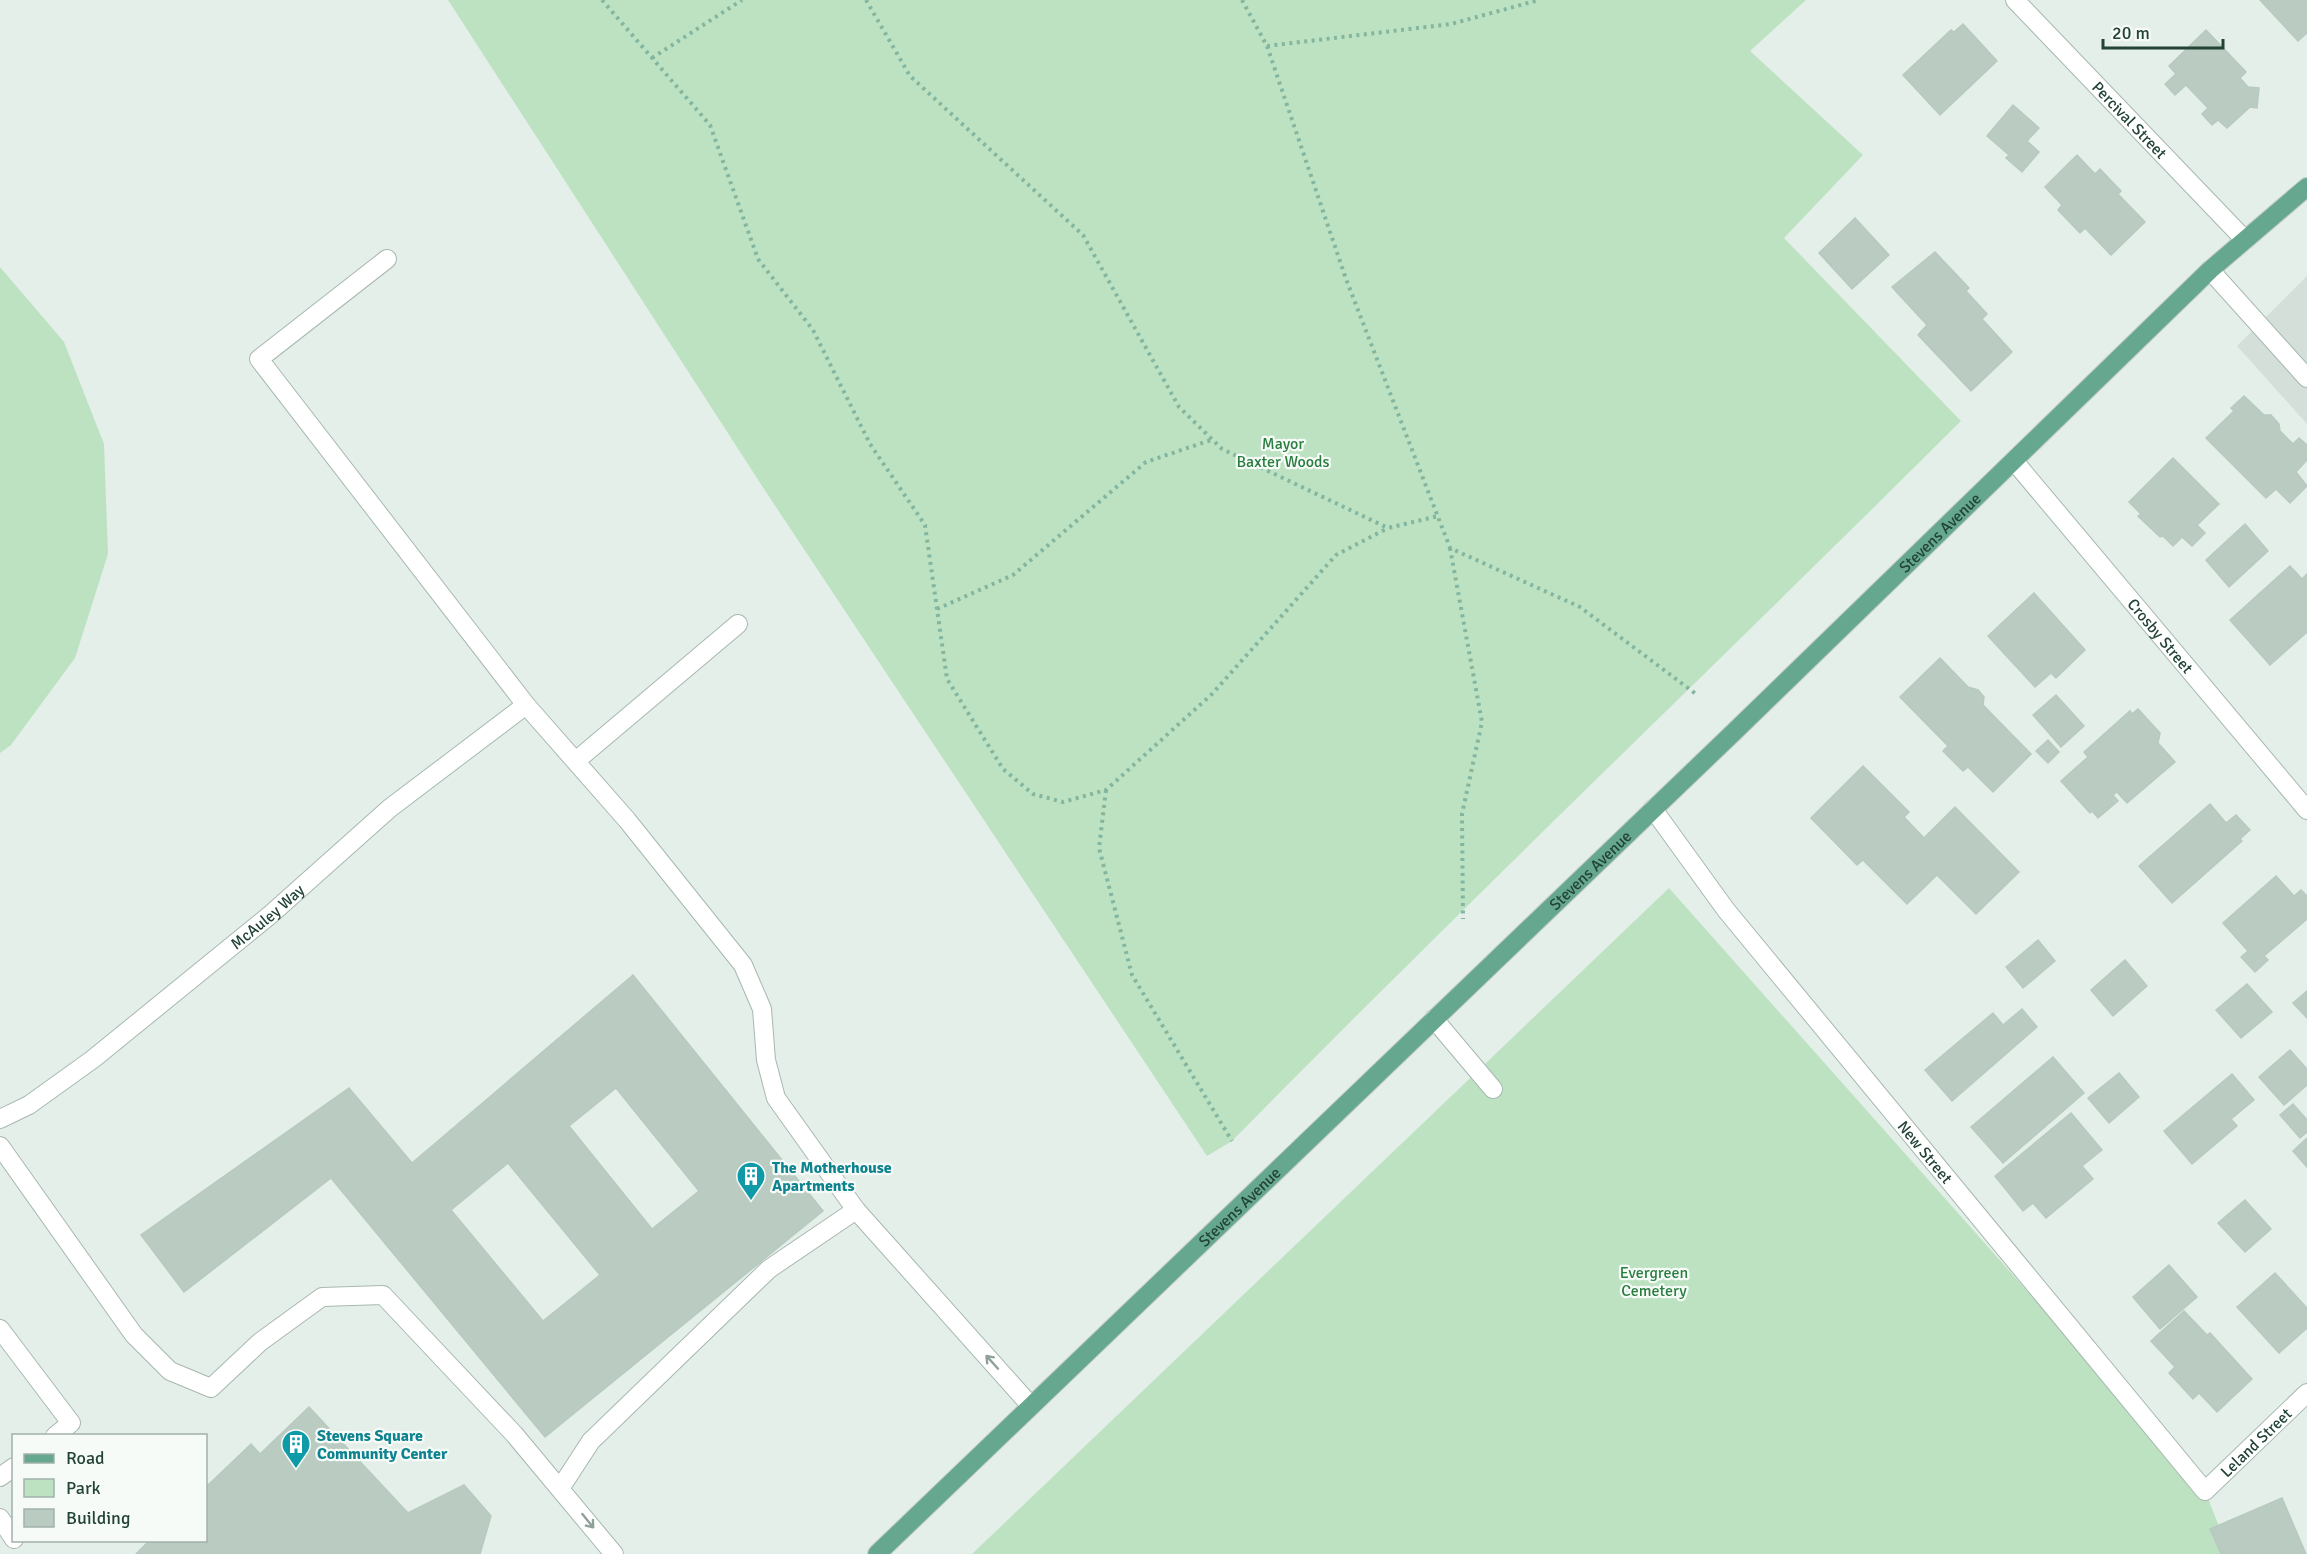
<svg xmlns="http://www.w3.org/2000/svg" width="2307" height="1554" viewBox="0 0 2307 1554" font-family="Signika,sans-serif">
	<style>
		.built { fill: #d3dfd8 }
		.green { fill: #bde2c2 }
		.building { fill: #bacbc2; stroke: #b7cac0; stroke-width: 1.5; fill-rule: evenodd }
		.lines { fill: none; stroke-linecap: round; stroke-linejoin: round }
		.minor-casing { stroke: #a7b8b0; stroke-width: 20 }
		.major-casing { stroke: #c1cac7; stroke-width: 20 }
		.path { stroke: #83b59f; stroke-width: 4; stroke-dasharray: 3 4.5; stroke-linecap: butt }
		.minor { stroke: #fff; stroke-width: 18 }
		.major { stroke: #66a88f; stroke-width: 18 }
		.oneway { stroke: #90a19a }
		.labels { text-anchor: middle; stroke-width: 4.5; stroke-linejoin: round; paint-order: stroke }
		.street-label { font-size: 16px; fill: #224336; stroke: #f7fbf8 }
		.park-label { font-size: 16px; fill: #297e3f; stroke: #f7fbf8 }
		.culture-label { font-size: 16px; font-weight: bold; fill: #0d838f; stroke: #f7fbf8; text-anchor: start }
	</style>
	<rect width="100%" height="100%" fill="#e5efea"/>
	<polygon class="built" points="2307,276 2307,424 2237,346"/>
	<g class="green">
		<path d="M448 0H1806L1750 51 1863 155 1784 238 1961 421C1719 662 1472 897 1232 1141L1207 1156 766 492Z"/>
		<polygon points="0,267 64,342 104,444 108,554 75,658 11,745 0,753"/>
		<polygon points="1669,888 2205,1491 2230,1554 972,1554"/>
	</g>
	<g class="building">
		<polygon points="2260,0 2307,0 2307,33 2298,41"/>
		<polygon points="1963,24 1997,61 1940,115 1903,75 1951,30 1954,32"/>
		<polygon points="2206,30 2246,72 2240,78 2248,87 2259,88 2257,108 2250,107 2227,128 2218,120 2212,125 2202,114 2208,108 2186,85 2175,95 2165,84 2176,74 2169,66"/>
		<polygon points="2013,105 2039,128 2027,141 2039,152 2022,172 2006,158 2009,155 1987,136"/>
		<polygon points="2077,155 2095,174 2100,169 2121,191 2118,194 2145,222 2111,255 2085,228 2080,233 2058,210 2062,205 2045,187"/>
		<polygon points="1855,218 1889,255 1852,289 1819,253"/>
		<polygon points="1935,252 1969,288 1966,291 1987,314 1982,319 2012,352 1971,391 1918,335 1927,325 1892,287"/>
		<polygon points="2244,396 2264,415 2271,415 2279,424 2280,431 2293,444 2299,438 2307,445 2307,460 2296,472 2307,486 2290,503 2276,489 2266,498 2206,438 2234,411 2231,408"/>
		<polygon points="2173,458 2219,504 2197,525 2205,533 2192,546 2182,537 2173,546 2163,536 2160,537 2138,516 2141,514 2129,502"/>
		<polygon points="2245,524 2268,551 2229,587 2206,560"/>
		<polygon points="2290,566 2302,579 2307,574 2307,632 2270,665 2230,620"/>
		<polygon points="2034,593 2085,650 2056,678 2051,673 2035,687 1988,636"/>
		<polygon points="1940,658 1968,687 1978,690 1984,697 1983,705 2031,754 1993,792 1968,767 1963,771 1943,751 1948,746 1900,697"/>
		<polygon points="2056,695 2084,726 2061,747 2033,715"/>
		<polygon points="2138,709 2160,733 2158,743 2175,762 2127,803 2117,792 2113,795 2118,801 2098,818 2092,811 2090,813 2061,781 2088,757 2084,752 2130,711 2132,714"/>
		<polygon points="2048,740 2059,752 2048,763 2036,751"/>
		<polygon points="1863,766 1909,812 1904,817 1924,838 1955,807 2019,872 1976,914 1937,875 1907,904 1863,860 1857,865 1811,818"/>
		<polygon points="2210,804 2226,823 2236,815 2250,830 2240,839 2242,841 2172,903 2139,866"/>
		<polygon points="2276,876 2294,896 2301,890 2307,896 2307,919 2264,956 2268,960 2255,972 2241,957 2248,951 2223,923"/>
		<polygon points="2038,940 2055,961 2023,988 2006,967"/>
		<polygon points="2125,960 2147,986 2113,1016 2091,990"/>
		<path d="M633 975 823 1211 545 1437 331 1178 184 1292 141 1235 349 1088 412 1163ZM616 1088 699 1191 652 1229 569 1126ZM508 1163 600 1275 543 1321 451 1210Z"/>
		<polygon points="2247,984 2272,1012 2241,1038 2216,1010"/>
		<polygon points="2307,991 2307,1018 2293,1003"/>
		<polygon points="2022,1009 2037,1027 1952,1101 1925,1070 1993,1013 2003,1025"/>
		<polygon points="2290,1050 2307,1069 2307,1085 2284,1105 2259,1077"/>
		<polygon points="2053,1057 2084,1093 2003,1163 1971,1127"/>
		<polygon points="2119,1073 2139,1097 2109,1123 2088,1098"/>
		<polygon points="2232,1074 2254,1100 2231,1119 2237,1126 2192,1164 2164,1131"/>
		<polygon points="2293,1104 2307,1120 2307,1132 2300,1138 2280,1115"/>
		<polygon points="2071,1113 2102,1150 2082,1166 2093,1179 2046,1218 2033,1203 2023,1211 1995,1176"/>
		<polygon points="2307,1138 2307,1167 2293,1151"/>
		<polygon points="2245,1200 2271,1229 2245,1252 2218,1223"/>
		<polygon points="2169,1265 2197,1297 2160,1329 2133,1297"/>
		<polygon points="2275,1273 2307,1308 2307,1328 2279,1353 2237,1307"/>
		<polygon points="2184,1311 2207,1335 2210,1333 2252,1379 2217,1412 2199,1393 2193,1399 2169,1373 2175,1367 2151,1341"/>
		<polygon points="309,1407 408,1513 464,1485 491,1516 480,1554 136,1554 150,1540 206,1540 206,1487 251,1444 260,1454"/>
		<polygon points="2282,1498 2306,1554 2221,1554 2210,1529"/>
	</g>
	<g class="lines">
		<g class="minor-casing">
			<g id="minor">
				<path id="s1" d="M2015 0 2245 240"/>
				<polyline points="387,259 259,359 526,705 627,820 743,965 762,1009 766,1060 776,1098 856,1210 1031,1406"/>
				<polyline points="2210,270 2307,378"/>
				<path id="s2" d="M2014 461 2307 810"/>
				<polyline points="577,760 738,624"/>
				<path id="s3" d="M1653 809 1726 910 2205 1491 2307 1393"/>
				<polyline points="1434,1019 1493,1089"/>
				<path id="s4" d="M0 1119 29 1105 93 1059 270 915 390 808 526 705"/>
				<polyline points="0,1146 134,1335 170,1371 211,1388 260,1342 322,1297 383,1295 514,1434 614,1554"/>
				<polyline points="0,1329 71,1423 55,1436"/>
				<polyline points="0,1477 14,1467"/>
				<polyline points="561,1487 591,1441 769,1269 856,1210"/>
				<polyline points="0,1518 14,1539"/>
			</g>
		</g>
		<g class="major-casing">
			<g id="major">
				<path id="s5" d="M877 1554 1735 731 2210 270 2307 187"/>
			</g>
		</g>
		<g class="path">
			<polyline points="602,0 710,125 758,259 813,330 870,444 925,525 947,679 1003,769 1033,794 1063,802 1106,790 1212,694 1336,555 1388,528"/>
			<polyline points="866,0 910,76 1083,235 1179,407 1222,449 1388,528 1438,516"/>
			<polyline points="1242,0 1267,46 1346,279 1450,548 1580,607 1696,694"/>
			<polyline points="1267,46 1451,24 1539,0"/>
			<polyline points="652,58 742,0"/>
			<polyline points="1450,548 1482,722 1462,814 1463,919"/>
			<polyline points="937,609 1013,575 1146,462 1211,440"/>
			<polyline points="1106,790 1099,848 1132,975 1232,1141"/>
		</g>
		<use href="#minor" class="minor"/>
		<use href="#major" class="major"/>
	</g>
	<defs><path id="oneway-shaft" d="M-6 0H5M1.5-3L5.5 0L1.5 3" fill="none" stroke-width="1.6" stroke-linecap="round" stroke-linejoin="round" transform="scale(1.5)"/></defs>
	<g class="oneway">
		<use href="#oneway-shaft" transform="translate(992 1362) rotate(-132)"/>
		<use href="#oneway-shaft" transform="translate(588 1521) rotate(51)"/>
	</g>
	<defs>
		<g id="building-pin" transform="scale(1.5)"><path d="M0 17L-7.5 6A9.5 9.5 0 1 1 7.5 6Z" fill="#0f9aa8" stroke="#f7fbf8"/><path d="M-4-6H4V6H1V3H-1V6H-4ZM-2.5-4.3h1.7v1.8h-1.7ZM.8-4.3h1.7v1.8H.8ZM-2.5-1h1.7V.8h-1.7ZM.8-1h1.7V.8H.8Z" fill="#fff"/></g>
	</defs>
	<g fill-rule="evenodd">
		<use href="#building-pin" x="751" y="1176"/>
		<use href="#building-pin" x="296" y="1444"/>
	</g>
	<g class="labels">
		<g class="street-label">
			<text dy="6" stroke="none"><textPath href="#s1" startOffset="166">Percival Street</textPath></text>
			<text dy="6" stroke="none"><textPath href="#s5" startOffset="1474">Stevens Avenue</textPath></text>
			<text dy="6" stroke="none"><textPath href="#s2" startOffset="228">Crosby Street</textPath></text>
			<text dy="6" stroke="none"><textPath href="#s5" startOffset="988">Stevens Avenue</textPath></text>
			<text dy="6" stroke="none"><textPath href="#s4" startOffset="336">McAuley Way</textPath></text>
			<text dy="6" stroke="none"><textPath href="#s3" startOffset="438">New Street</textPath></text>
			<text dy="6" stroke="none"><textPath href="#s5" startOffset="502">Stevens Avenue</textPath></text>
			<text dy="6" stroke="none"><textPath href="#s3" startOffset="948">Leland Street</textPath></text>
		</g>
		<g class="park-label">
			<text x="1283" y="449">Mayor<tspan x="1283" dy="18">Baxter Woods</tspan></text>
			<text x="1654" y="1278">Evergreen<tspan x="1654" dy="18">Cemetery</tspan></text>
		</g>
		<g class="culture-label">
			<text x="772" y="1173">The Motherhouse<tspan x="772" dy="18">Apartments</tspan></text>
			<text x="317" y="1441">Stevens Square<tspan x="317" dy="18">Community Center</tspan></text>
		</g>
	</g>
	<rect x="12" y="1434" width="195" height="108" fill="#f7fbf8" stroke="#a2b1aa" stroke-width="1.5"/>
	<rect x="24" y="1454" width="30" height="9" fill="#66a88f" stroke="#a2b1aa" stroke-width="1.5"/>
	<text x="66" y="1464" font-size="18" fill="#224336">Road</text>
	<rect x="24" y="1479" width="30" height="18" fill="#bde2c2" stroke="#a2b1aa" stroke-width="1.5"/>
	<text x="66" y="1494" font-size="18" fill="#224336">Park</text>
	<rect x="24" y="1509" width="30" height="18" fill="#bacbc2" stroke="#a2b1aa" stroke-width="1.5"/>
	<text x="66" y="1524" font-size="18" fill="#224336">Building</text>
	<path d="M2103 39v9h120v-9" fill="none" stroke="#224336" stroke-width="3"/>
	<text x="2112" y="39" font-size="18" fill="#224336" stroke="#f7fbf8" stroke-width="4.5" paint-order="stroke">20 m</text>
</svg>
